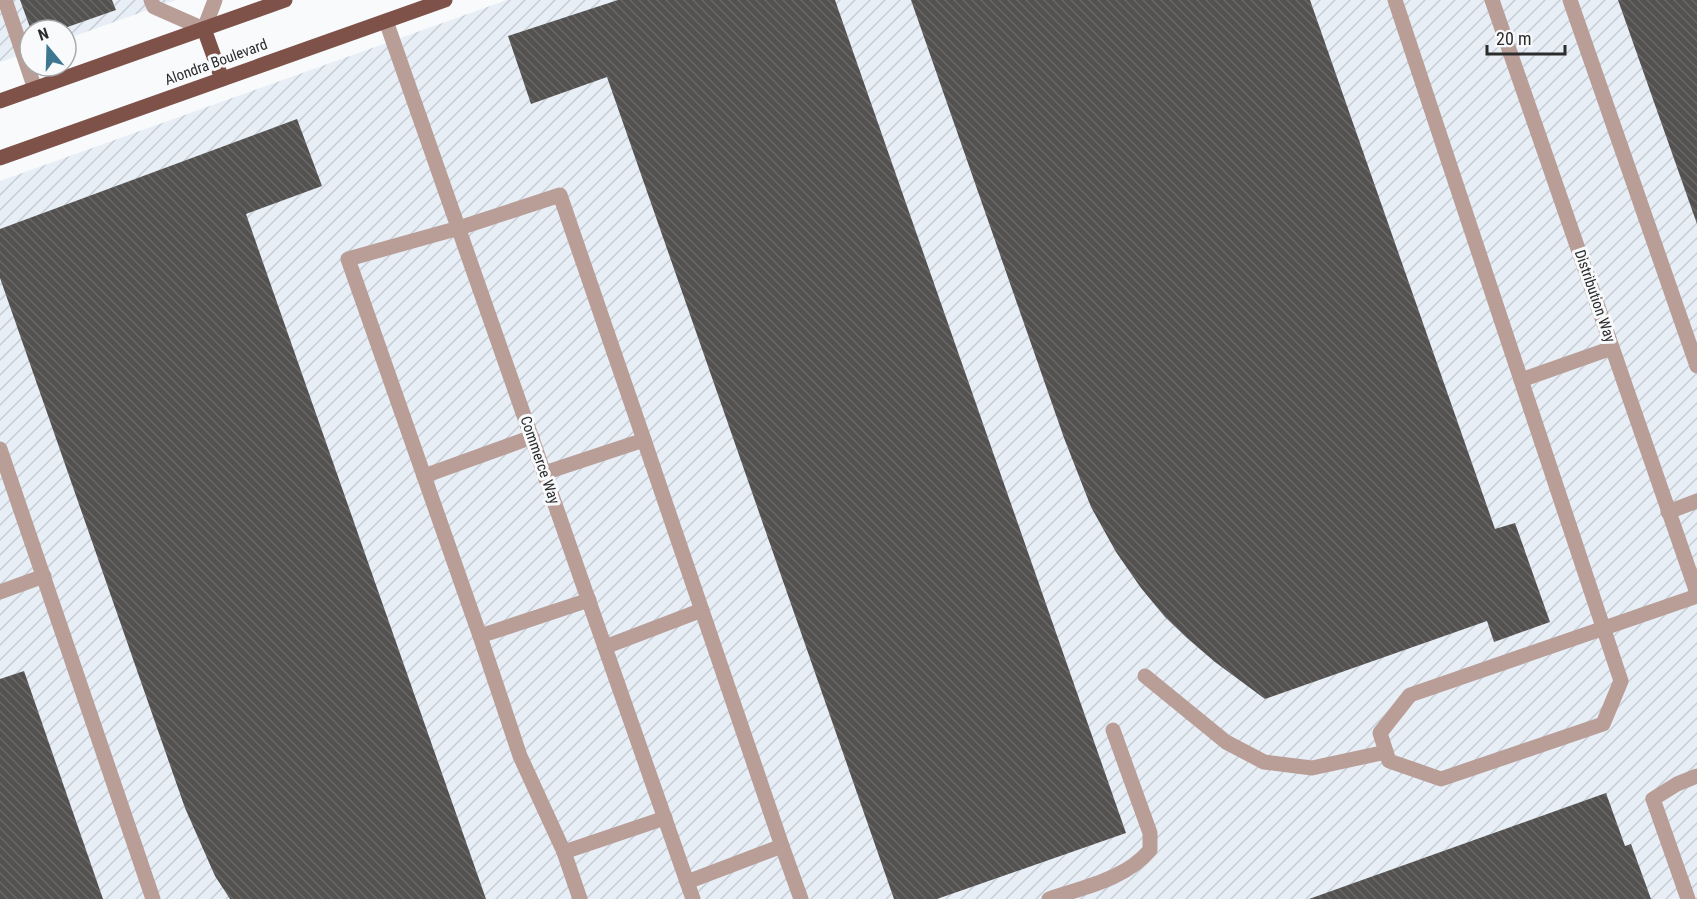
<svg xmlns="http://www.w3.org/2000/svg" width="1697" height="899" viewBox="0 0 1697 899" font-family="'Roboto Condensed',sans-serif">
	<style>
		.industrial { fill: url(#industrial-furrows) }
		.building { fill: url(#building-back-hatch) }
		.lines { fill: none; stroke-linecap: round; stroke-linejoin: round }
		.minor { stroke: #b99e98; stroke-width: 15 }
		.major { stroke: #7f5249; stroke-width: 15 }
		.labels { text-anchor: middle; stroke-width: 6; stroke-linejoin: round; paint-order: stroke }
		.street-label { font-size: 15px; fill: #2c2c2d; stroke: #f8fafc }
	</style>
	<defs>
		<pattern id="industrial-furrows" width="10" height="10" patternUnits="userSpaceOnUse" patternTransform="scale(1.5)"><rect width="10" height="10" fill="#e7eef6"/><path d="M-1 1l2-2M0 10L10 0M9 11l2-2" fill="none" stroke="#c6ccd3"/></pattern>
		<pattern id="building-back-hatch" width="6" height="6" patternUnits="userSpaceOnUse" patternTransform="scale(1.5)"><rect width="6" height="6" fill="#545250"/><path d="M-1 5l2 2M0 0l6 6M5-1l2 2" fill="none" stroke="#6a6866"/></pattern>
	</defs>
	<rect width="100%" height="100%" fill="#f8fafc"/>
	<g class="industrial">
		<polygon points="0,0 176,0 66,39 66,30 30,30 30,52 0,62"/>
		<polygon points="507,0 1697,0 1697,899 0,899 0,181"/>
	</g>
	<g class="building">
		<polygon points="20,0 112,0 116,10 59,30 31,30"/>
		<polygon points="618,0 835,0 1126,833 937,899 894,899 607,77 531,104 508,36"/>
		<polygon points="911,0 1310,0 1495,529 1515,523 1550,622 1494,642 1487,621 1265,699 1215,662 1187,638 1165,617 1141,588 1116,552 1091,507 1064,438"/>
		<polygon points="1618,0 1697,0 1697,224"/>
		<polygon points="297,119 322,186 246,214 486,899 230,899 215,876 185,808 0,278 0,229"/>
		<polygon points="24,671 103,899 0,899 0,679"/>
		<polygon points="1606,793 1625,846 1631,844 1651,899 1309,899"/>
	</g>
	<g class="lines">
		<g class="minor">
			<polyline points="5,0 35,89"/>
			<polyline points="151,0 154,7 204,29 215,0"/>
			<polyline points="1395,0 1603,627 1621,681 1603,724 1441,779 1389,761 1380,733 1410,695 1697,596"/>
			<polyline points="1492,0 1697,593"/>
			<polyline points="1570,0 1697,366"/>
			<polyline points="386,21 693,899"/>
			<polyline points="1521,380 1612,348"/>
			<polyline points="644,440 782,846 687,882"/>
			<polyline points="0,449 153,899"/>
			<polyline points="424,476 348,259 459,228 560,195 644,440 544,473"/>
			<polyline points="1668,512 1697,501"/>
			<polyline points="0,592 44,576"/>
			<polyline points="480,636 424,476 532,437"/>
			<polyline points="605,647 702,610"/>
			<polyline points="1145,676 1226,742 1264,762 1312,768 1386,752"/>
			<polyline points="782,846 801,899"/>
			<polyline points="564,852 520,756 480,636 589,600"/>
			<polyline points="580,899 564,852 665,818"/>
			<path d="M1049 899C1084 887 1126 879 1150 850V833L1113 730"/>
			<polyline points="1688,899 1653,799 1677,784 1697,776"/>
		</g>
		<g class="major">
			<polyline points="204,29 222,79"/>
			<polyline points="0,101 285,0"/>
			<polyline points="0,158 445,0"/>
		</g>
	</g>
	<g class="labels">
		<g class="street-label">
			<text transform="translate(216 62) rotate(-20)" y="5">Alondra Boulevard</text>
			<text transform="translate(1595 296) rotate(71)" y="5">Distribution Way</text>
			<text transform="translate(540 460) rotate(71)" y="5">Commerce Way</text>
		</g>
	</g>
	<g transform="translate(48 48) rotate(341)"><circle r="28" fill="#f8fafc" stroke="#a6a8a9" stroke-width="1.5"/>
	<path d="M0-4.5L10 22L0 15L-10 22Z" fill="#3d7790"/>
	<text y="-9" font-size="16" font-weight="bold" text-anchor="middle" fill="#2c2c2d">N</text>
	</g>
	<path d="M1487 45v9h78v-9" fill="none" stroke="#2c2c2d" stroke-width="3"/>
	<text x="1496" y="45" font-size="18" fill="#2c2c2d" stroke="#f8fafc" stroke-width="4.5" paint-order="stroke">20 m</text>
</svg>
